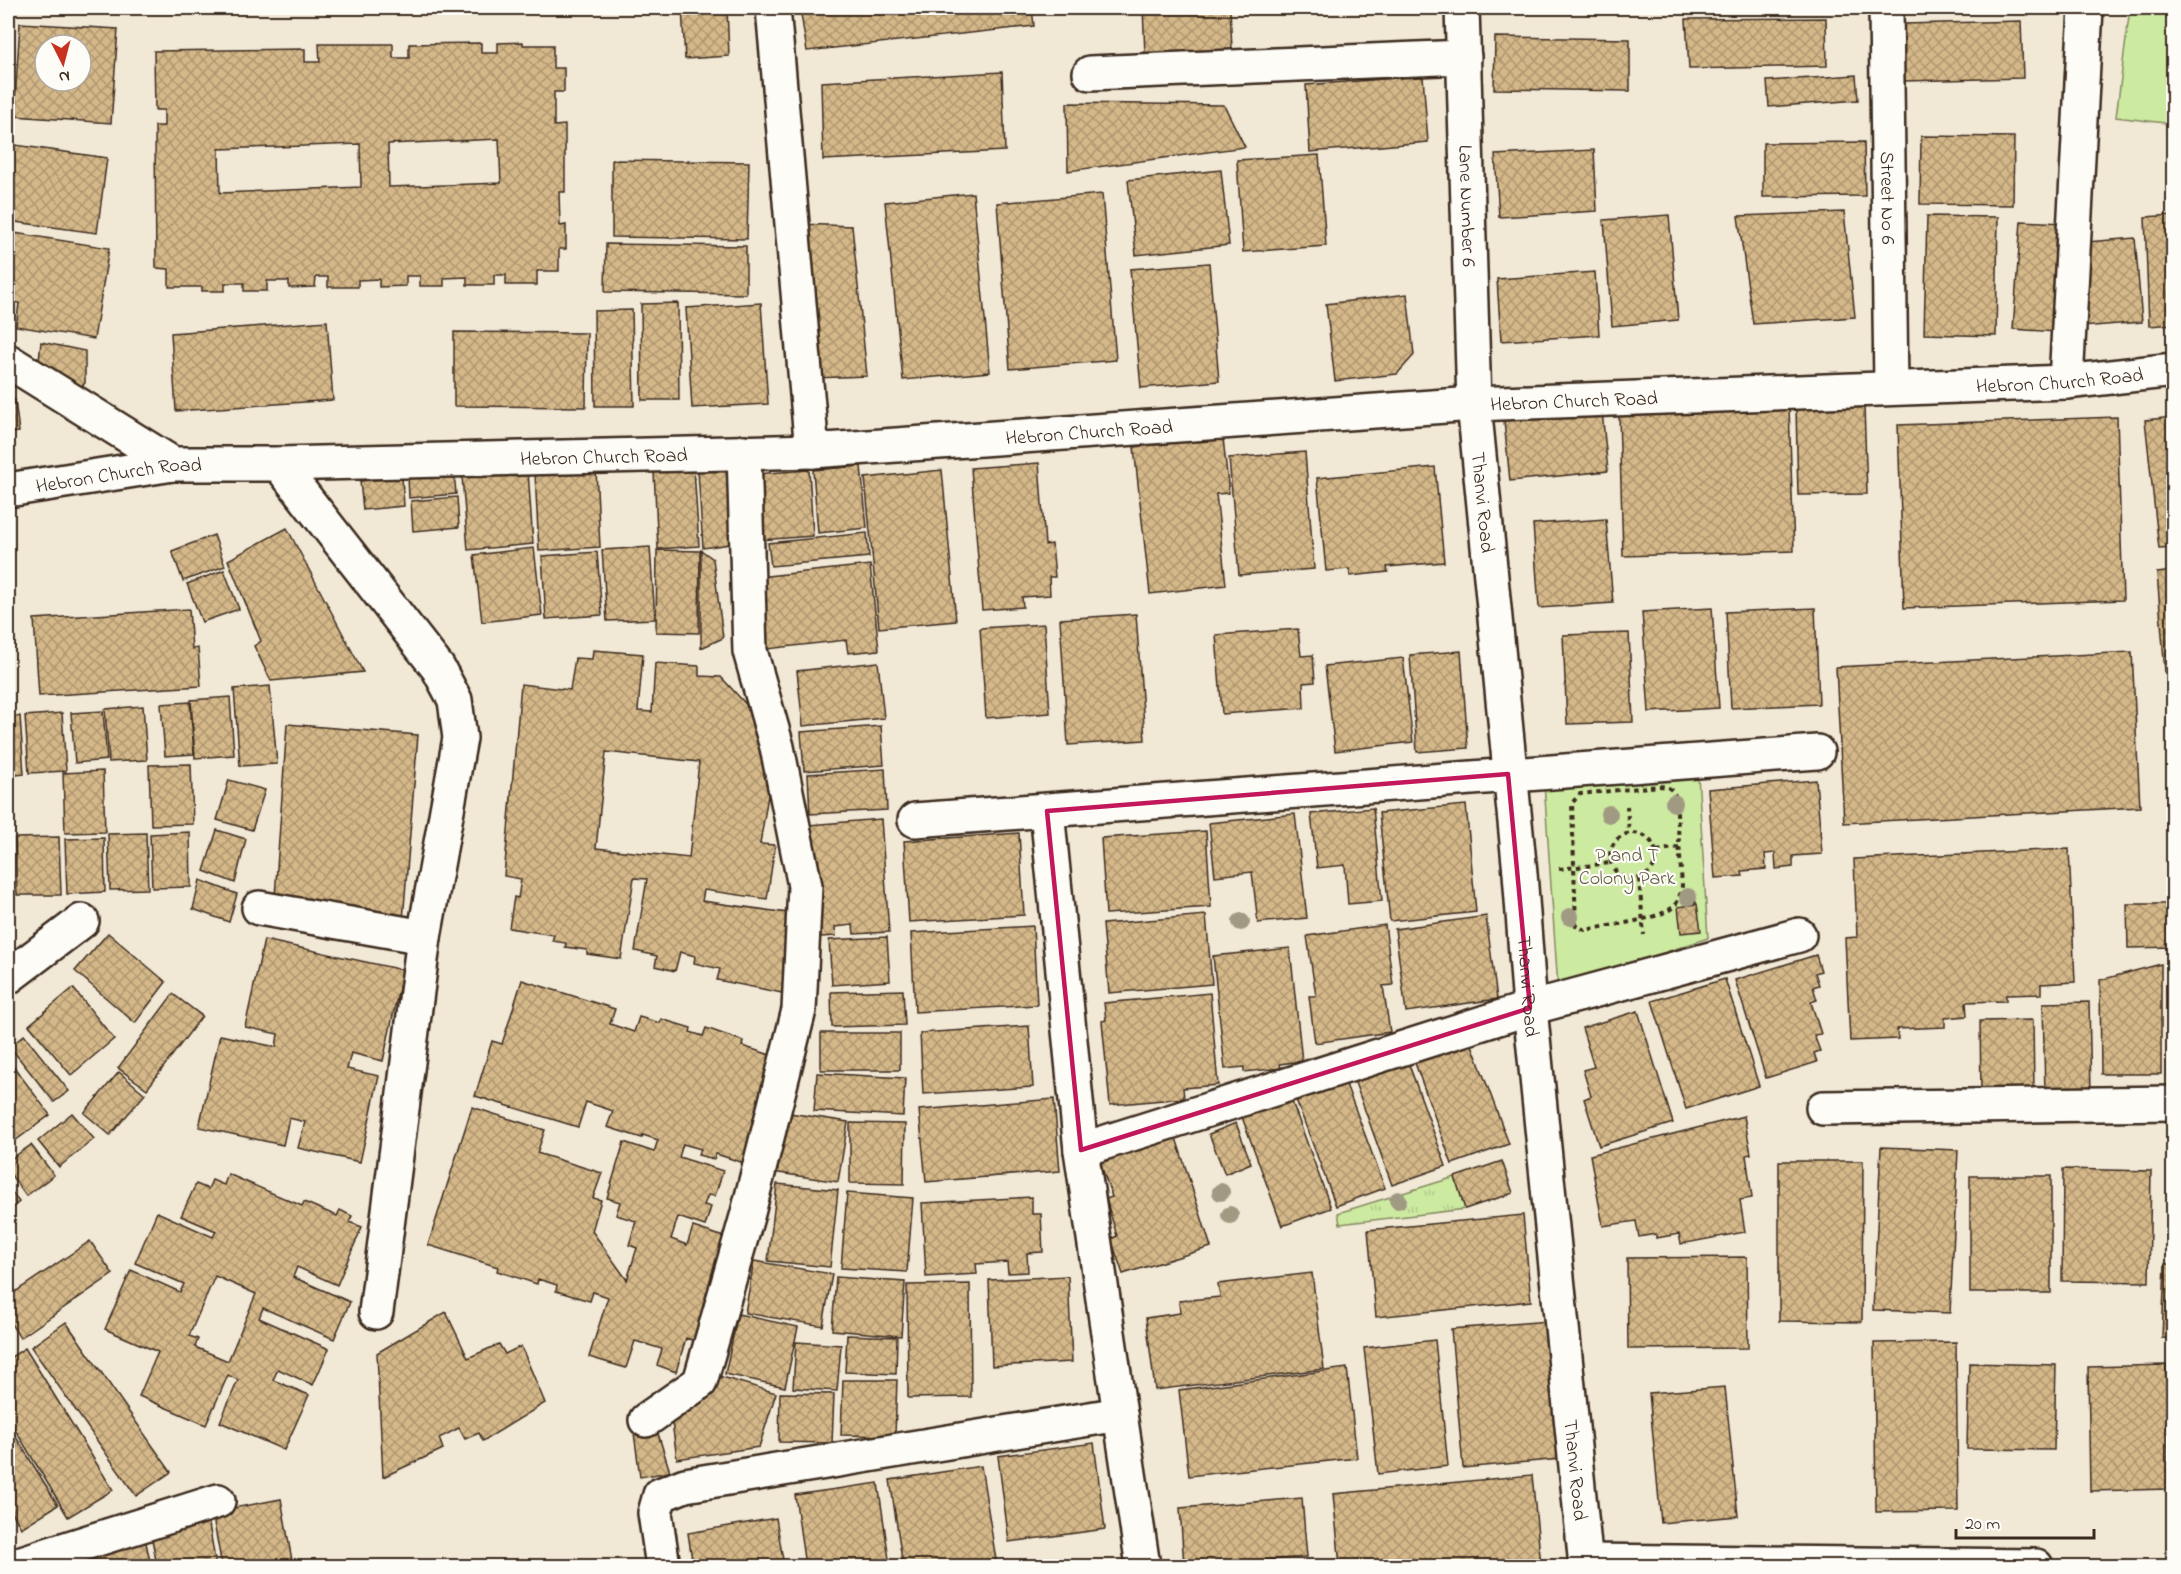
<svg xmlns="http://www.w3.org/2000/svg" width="2181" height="1574" viewBox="0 0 2181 1574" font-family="'Indie Flower',sans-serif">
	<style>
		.grass { fill: url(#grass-tufts); stroke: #848a60; stroke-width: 1.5 }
		.park { fill: #cdeaa1; stroke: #848a60; stroke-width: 1.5 }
		.building { fill: url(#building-cross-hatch); stroke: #3b2a1e; stroke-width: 1.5; fill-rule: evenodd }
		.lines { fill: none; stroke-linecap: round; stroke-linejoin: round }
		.minor-casing { stroke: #3b2a1e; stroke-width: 38 }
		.path { stroke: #3b2a1e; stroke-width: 4; stroke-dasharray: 4.5 4.5; stroke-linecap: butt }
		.minor { stroke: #fdfcf7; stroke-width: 33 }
		.tree { fill: #a19a83 }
		.marked { fill: none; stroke: #c2185b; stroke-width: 4.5; stroke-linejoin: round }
		.labels { text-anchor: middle; stroke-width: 4.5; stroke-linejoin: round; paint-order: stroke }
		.street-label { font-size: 20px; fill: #3b2a1e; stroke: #fdfcf7 }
		.park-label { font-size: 20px; fill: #605a3f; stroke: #fdfcf7 }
	</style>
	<defs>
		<pattern id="grass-tufts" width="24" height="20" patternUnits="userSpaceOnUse" patternTransform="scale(1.5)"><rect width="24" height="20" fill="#cdeaa1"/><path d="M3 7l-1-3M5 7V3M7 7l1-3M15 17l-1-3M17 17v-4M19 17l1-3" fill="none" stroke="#b1c98a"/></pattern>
		<pattern id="building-cross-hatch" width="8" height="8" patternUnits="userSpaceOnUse" patternTransform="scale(1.5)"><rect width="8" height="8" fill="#d5b889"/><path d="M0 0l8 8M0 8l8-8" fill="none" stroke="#ae966f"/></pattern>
	</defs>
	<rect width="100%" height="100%" fill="#f1e8d6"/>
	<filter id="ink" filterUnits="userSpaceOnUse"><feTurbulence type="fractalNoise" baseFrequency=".0167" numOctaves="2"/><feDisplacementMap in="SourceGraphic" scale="12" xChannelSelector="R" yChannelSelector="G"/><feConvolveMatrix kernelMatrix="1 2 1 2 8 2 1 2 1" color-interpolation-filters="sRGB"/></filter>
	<g filter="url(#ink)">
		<polygon class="grass" points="1455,1177 1465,1209 1340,1224 1338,1213"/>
		<g class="park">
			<polygon points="2130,8 2173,8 2173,124 2116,117"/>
			<polygon points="1698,775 1708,938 1558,988 1544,783"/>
		</g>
		<g class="building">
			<polygon points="682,8 727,8 729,56 685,59"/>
			<polygon points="800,8 1032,8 1034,26 807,51"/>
			<polygon points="1143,8 1230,8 1232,50 1145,54"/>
			<polygon points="1826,18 1827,66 1689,69 1686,19"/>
			<polygon points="2021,21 2023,78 1904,81 1904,24"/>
			<path d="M20 23 118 29 111 123 14 116ZM45 45H81V81H45Z"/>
			<polygon points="1495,37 1630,39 1630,91 1494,89"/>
			<path d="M523 42V45H553V68H564V92H554V126L565 125V192H559L560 226 566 225V249H559V271H537V285H506V275H494V285H467V277L444 278V286H420V276H406V286L379 287V279L358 280V287H328V277H316L315 287 289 288V281H267V291H244V283H225V291H202V287H169V269L156 268 155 126H164V110H155L154 51 305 49V62H320L319 44H393V58H409V44L481 43V53H498V43ZM499 139 501 183 389 187 388 144ZM360 144 361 187 220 193 219 149Z"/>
			<polygon points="1002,72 1005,151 823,160 821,82"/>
			<polygon points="1856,75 1858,100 1769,107 1767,81"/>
			<polygon points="1423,76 1428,142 1310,152 1306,85"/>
			<polygon points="1067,103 1224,105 1245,147 1068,171"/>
			<polygon points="1921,136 2014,137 2013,205 1920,204"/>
			<polygon points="1864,142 1865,196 1763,197 1763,143"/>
			<polygon points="8,144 107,158 97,233 8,221"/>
			<polygon points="1594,150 1597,211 1499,217 1495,155"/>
			<polygon points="1319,155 1326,246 1243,252 1237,160"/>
			<polygon points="612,160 749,162 747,239 612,237"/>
			<polygon points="1221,170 1229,245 1136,255 1128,180"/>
			<polygon points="973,193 990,372 903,380 885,202"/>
			<polygon points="1102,194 1116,360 1010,369 997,203"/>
			<polygon points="1844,212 1855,317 1753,324 1738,216"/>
			<polygon points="1669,215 1678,320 1612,326 1604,220"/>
			<polygon points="2174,215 2174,324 2149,326 2145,217"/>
			<polygon points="1927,216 1998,217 1996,336 1924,334"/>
			<polygon points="2021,221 2064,223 2056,332 2013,329"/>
			<polygon points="799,224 852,226 867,376 814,378"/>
			<polygon points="8,232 109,248 94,339 16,326 19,303 8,301"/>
			<polygon points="2135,238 2142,322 2082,327 2075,243"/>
			<polygon points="606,244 746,246 746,294 605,292"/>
			<polygon points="1209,263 1219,381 1141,388 1130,269"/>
			<polygon points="1595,272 1599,335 1501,341 1497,279"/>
			<polygon points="1407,294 1414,355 1397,374 1335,381 1326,304"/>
			<polygon points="678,303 679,400 642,400 641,304"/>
			<polygon points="761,303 768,404 692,408 686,308"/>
			<polygon points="632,310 634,406 595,406 594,311"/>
			<polygon points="327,321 333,400 176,411 171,333"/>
			<polygon points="454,332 587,333 586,407 454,406"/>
			<polygon points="41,342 85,351 85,383 71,398 38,371"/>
			<polygon points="8,393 15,400 19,432 8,433"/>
			<polygon points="1864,406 1867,494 1798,495 1796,408"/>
			<polygon points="1789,408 1794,551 1623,556 1619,414"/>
			<polygon points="1602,411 1608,471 1510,481 1504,421"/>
			<polygon points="2117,417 2123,600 1904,608 1898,425"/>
			<polygon points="2174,417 2174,548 2159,549 2145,420"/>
			<polygon points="1223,438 1229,493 1216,494 1226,585 1150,594 1134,447"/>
			<polygon points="1305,452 1314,569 1239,575 1229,458"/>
			<polygon points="1039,463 1045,545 1052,544 1055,577 1049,577 1050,595 1022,597 1023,607 982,610 971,468"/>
			<polygon points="861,466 867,528 818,533 813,470"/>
			<polygon points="1435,467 1444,562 1387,567 1388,572 1350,576 1349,569 1326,571 1317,478"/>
			<polygon points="694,469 699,546 658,549 654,472"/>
			<polygon points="596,470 600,547 539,551 535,473"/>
			<polygon points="809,470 813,536 760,540 755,474"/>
			<polygon points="942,470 956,621 879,628 865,478"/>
			<polygon points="528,471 533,544 468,550 462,476"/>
			<polygon points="698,471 732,472 730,544 703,548"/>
			<polygon points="454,472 456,494 409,498 408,476"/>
			<polygon points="402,478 404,506 363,510 360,481"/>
			<polygon points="457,497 459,527 413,531 411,501"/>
			<polygon points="1606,519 1613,603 1539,608 1533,524"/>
			<polygon points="287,528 363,672 271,681 254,646 261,641 228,560"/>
			<polygon points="867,533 869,557 771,566 768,543"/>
			<polygon points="214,535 225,566 183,581 172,551"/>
			<polygon points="650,547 655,619 607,621 602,550"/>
			<polygon points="534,548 542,615 482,622 474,555"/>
			<polygon points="657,550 700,551 699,633 656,632"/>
			<polygon points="701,550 713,559 723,638 701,648"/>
			<polygon points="597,552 602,615 546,619 542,556"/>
			<polygon points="870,565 879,650 848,653 846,640 767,649 758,577"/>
			<polygon points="224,570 239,609 202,622 187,584"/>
			<polygon points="2174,571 2174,671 2165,672 2157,573"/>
			<polygon points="1712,608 1719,708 1649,712 1642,612"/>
			<polygon points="1815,608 1819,704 1731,708 1726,612"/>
			<polygon points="189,609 192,649 198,648 201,686 39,696 34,619"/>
			<polygon points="1136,614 1145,740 1068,745 1060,619"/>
			<polygon points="1044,624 1050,713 986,718 980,628"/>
			<polygon points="1298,629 1301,656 1313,655 1315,682 1303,683 1304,708 1222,714 1216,635"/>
			<polygon points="1629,633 1633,722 1567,724 1563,635"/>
			<path d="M593 650 643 654 638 711 652 712 655 663 699 666V676L721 677 764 724V771H772L760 844 775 845 767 899 704 890 702 901 788 913 787 994 717 980 720 969 694 963 695 956 680 952 675 971 655 966 657 956 635 951 647 879 634 878 621 959 587 954V950L565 947 566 943 552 941 554 935 509 928 514 897 518 898 521 879 504 876 521 684 570 690 575 658 592 659ZM606 752 699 762 689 858 596 848Z"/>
			<polygon points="1461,651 1468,748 1417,752 1410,655"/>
			<polygon points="2132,652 2140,807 1844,823 1836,667"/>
			<polygon points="1403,658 1413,742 1335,751 1325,666"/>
			<polygon points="878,662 884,718 803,726 797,671"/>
			<polygon points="2168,684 2174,684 2174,764"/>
			<polygon points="270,686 277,764 240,766 234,689"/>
			<polygon points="230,697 234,755 195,758 191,700"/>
			<polygon points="190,702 194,754 165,756 161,704"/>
			<polygon points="143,706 147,760 109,762 105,709"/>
			<polygon points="103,711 107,760 75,763 71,713"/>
			<polygon points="62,713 66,771 29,773 25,716"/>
			<polygon points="20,716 24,774 8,776 8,717"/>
			<polygon points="287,724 418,735 403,920 274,911"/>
			<polygon points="881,726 884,765 804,771 801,732"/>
			<polygon points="191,764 193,824 151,825 149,765"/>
			<polygon points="885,769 887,810 810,814 808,774"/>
			<polygon points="103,771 105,832 65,833 63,773"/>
			<polygon points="229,780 265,790 252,830 217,820"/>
			<polygon points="1816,780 1822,854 1793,856 1793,867 1776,869 1775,853 1765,854 1766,869 1742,871 1743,876 1715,878 1708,789"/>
			<polygon points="1466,805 1476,912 1390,921 1379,813"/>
			<polygon points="1373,808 1382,901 1348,904 1345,865 1317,868 1311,814"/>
			<polygon points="1295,814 1307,918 1258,923 1252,872 1215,876 1209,823"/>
			<polygon points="881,819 889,932 854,934 853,925 835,927 836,936 821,937 817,885 821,885 820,876 813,876 809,825"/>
			<polygon points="217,830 246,839 235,883 204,871"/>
			<polygon points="1206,831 1211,907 1106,914 1101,838"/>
			<polygon points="190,832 191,887 152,888 150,834"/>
			<polygon points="146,833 148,889 110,890 108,834"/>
			<polygon points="1019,833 1024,915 909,922 904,841"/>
			<polygon points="59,837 61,895 17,895 15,838"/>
			<polygon points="104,838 105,892 67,894 65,839"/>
			<polygon points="2069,849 2075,982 2041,984 2041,994 2006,995 2006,1001 1966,1002 1967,1016 1945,1018 1945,1027 1897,1029 1898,1039 1850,1041 1845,938 1857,937 1854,859"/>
			<polygon points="200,880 237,894 229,922 193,909"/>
			<polygon points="1697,904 1701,931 1681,933 1678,907"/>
			<polygon points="2127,904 2174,904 2174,947 2128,948"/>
			<polygon points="1206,915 1212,984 1109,993 1103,924"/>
			<polygon points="1486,916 1497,999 1406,1012 1395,929"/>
			<polygon points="1385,925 1393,985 1383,986 1390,1032 1315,1043 1309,996 1316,996 1307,936"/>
			<polygon points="1033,926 1037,1005 915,1012 911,933"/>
			<polygon points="108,933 166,982 135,1023 75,971"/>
			<polygon points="887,937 890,981 832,985 829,940"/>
			<polygon points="264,940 403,970 383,1061 351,1053 347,1069 379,1076 360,1162 298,1148 305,1122 289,1118 283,1145 199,1127 220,1035 276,1047 278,1034 245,1027"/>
			<polygon points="1290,948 1302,1061 1280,1064 1281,1068 1244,1072 1244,1067 1225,1069 1213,956"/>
			<polygon points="1816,955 1821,971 1815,973 1819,985 1813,987 1817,1000 1811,1002 1821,1034 1814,1035 1820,1051 1814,1053 1817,1062 1766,1078 1735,980"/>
			<rect x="2168" y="959" width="6" height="118"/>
			<polygon points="2161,964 2161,1074 2101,1074 2100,980"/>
			<polygon points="1725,979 1759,1086 1686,1109 1652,1001"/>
			<polygon points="522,980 615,1009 610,1024 634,1032 639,1017 660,1023 661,1019 691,1028 690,1032 703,1036 706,1028 743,1041 742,1046 780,1058 747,1164 716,1154 714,1159 698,1155 701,1149 683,1144 679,1157 723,1171 715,1196 708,1195 704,1205 711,1207 705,1226 678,1217 671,1239 687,1245 693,1227 736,1241 697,1342 686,1338 676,1372 657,1365 662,1349 635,1341 626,1368 589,1357 608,1297 593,1292 590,1301 556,1291 557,1285 538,1279 537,1284 497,1271 498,1267 428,1245 472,1107 545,1130 537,1153 602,1173 593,1198 601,1200 592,1231 627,1280 637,1248 629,1245 636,1221 616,1215 620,1202 607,1198 624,1142 654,1152 658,1140 643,1135 642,1138 607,1127 613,1111 586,1102 578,1127 475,1096 492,1041 502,1044"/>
			<polygon points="73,988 114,1039 71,1075 29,1025"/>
			<polygon points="903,990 905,1025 832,1027 831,992"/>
			<polygon points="1210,993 1218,1085 1183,1088 1184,1098 1110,1105 1102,1021 1106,1020 1104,1003"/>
			<polygon points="173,994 202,1016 147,1089 118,1068"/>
			<polygon points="2089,1002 2091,1093 2045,1093 2043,1003"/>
			<polygon points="1638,1011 1673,1123 1599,1146 1584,1099 1591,1096 1583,1070 1594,1067 1582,1028"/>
			<polygon points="2033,1020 2034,1092 1981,1092 1980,1021"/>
			<polygon points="1029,1026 1033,1087 923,1094 920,1033"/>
			<rect x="821" y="1033" width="79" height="37"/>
			<polygon points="1468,1034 1509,1144 1452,1164 1412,1055"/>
			<polygon points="24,1035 69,1091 54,1102 10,1047"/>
			<polygon points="8,1059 50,1115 8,1146"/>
			<polygon points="1408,1062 1446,1166 1392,1185 1353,1077"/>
			<polygon points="119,1072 145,1094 110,1135 84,1113"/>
			<polygon points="817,1073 905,1078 903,1116 814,1111"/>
			<polygon points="1344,1079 1385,1188 1336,1206 1295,1097"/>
			<polygon points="1054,1099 1060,1171 926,1182 919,1110"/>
			<polygon points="1291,1099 1331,1208 1282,1226 1242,1117"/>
			<polygon points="783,1112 848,1122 838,1182 773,1172"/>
			<polygon points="72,1113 94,1139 59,1167 38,1141"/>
			<polygon points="1744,1116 1751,1154 1746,1155 1752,1198 1740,1200 1745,1232 1681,1244 1679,1234 1656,1238 1656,1234 1639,1237 1636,1221 1603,1226 1590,1155"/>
			<polygon points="850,1123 905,1124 904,1184 850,1183"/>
			<polygon points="1236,1123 1251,1163 1225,1174 1209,1134"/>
			<polygon points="1176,1138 1211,1247 1123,1274 1111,1239 1117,1236 1106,1199 1112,1197 1100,1162"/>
			<polygon points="31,1145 54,1175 26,1196 8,1171 8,1161"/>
			<polygon points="1881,1147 1958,1150 1950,1313 1873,1310"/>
			<polygon points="1502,1161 1513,1193 1465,1209 1455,1177"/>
			<polygon points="1779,1161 1863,1161 1862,1322 1779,1321"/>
			<polygon points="2172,1161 2174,1161 2174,1252 2169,1252"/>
			<polygon points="2063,1169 2151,1171 2149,1282 2062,1281"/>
			<path d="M228 1174 302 1206 304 1202 337 1216 340 1210 352 1216 349 1222 362 1227 337 1285 297 1267 293 1277 350 1302 334 1339 263 1308 259 1318 329 1349 313 1385 278 1369 273 1380 309 1395 284 1450 220 1422 238 1380 228 1375 206 1425 139 1396 158 1352 105 1329 131 1270 180 1292 184 1284 135 1263 157 1212 213 1237 216 1231 181 1216 196 1184 208 1189 212 1180 224 1185ZM215 1276 256 1294 228 1361 195 1347 198 1339 189 1336Z"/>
			<rect x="1970" y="1176" width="81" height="117"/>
			<polygon points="777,1184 838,1190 830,1267 768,1261"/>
			<polygon points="8,1187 19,1202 8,1211"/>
			<polygon points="847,1193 913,1198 907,1272 841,1268"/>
			<polygon points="1032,1197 1032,1214 1041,1214 1043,1252 1027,1253 1028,1272 1008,1273 1007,1262 976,1264 977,1274 926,1277 922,1203"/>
			<polygon points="1523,1215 1531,1301 1376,1317 1368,1230"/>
			<polygon points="90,1241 113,1274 20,1338 8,1319 8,1297"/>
			<polygon points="1747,1257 1748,1348 1628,1349 1627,1258"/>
			<polygon points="754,1261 832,1274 823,1326 745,1313"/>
			<polygon points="2165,1264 2174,1264 2174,1339 2162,1338"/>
			<polygon points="1312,1273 1324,1369 1155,1390 1146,1318 1180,1313 1179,1301 1220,1297 1218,1284"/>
			<polygon points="1068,1276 1072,1362 992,1366 989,1280"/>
			<polygon points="836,1277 905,1282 901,1336 832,1330"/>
			<polygon points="970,1284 971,1397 908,1398 907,1285"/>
			<polygon points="446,1312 468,1358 499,1344 505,1354 521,1346 545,1403 483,1441 479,1433 465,1439 459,1428 439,1438 443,1449 383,1477 377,1353"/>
			<polygon points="738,1314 798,1327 785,1387 725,1374"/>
			<polygon points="1549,1321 1561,1459 1463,1468 1451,1329"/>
			<polygon points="66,1322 171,1472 136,1496 31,1347"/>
			<polygon points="847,1335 897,1337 896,1374 845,1372"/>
			<polygon points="1435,1340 1448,1466 1378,1474 1364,1348"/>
			<polygon points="796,1342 841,1345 837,1391 793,1388"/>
			<polygon points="1956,1342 1958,1511 1876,1512 1874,1343"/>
			<polygon points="25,1348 113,1490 68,1517 8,1418 8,1359"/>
			<polygon points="1969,1363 2056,1365 2054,1450 1967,1449"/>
			<polygon points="2166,1365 2169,1489 2090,1491 2088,1367"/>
			<polygon points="1347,1368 1357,1458 1189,1476 1179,1390"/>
			<polygon points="712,1374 776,1393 759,1447 677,1459 671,1415"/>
			<polygon points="843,1380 897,1380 895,1436 841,1435"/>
			<polygon points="1725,1387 1738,1516 1661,1523 1649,1393"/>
			<polygon points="780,1393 834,1394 832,1443 779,1442"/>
			<polygon points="8,1424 58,1505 21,1528 8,1505"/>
			<polygon points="656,1427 670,1472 640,1477 634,1433"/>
			<polygon points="1094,1443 1105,1529 1009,1542 998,1456"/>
			<polygon points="981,1466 997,1566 903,1566 890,1480"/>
			<polygon points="1532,1475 1541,1565 1340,1566 1333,1494"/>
			<polygon points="878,1483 890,1566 805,1566 795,1495"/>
			<polygon points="1302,1498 1307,1557 1184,1566 1180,1508"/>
			<polygon points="281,1499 293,1566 222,1566 212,1512"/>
			<polygon points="208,1518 216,1566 157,1566 150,1528"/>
			<polygon points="776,1518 784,1566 693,1566 688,1533"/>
			<polygon points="145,1538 151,1566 80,1566 78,1555"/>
		</g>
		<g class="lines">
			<g class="minor-casing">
				<g id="minor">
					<polyline points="773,8 812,451"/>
					<path id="s1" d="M1462 8 1474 404 1520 873 1530 1008 1586 1566"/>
					<path id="s2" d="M1886 8 1891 388"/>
					<polyline points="1090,73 1464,57"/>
					<polyline points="8,361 173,464"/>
					<polyline points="2066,382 2086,8"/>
					<polyline points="279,464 438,668 455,700 460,738 424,937 376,1312"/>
					<path id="s3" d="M8 490 173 464H279L812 451 1474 404 2066 382 2174 370"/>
					<polyline points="915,820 1817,752"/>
					<polyline points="259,908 424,937"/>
					<polyline points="8,977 82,921"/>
					<polyline points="1823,1108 2174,1103"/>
					<polyline points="1081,1150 1530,1008 1799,935"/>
					<polyline points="1120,1414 1143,1566"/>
					<polyline points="646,1420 700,1382 748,1213 799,1010 805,886 777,747 750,651 744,452"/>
					<polyline points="1585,1561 2036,1566"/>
					<polyline points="12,1566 218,1501"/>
					<polyline points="663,1566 655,1513 660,1495 685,1485 1120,1414 1081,1150 1047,811"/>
				</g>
			</g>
			<g class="path">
				<path d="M1659 786C1669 787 1672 788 1676 798L1682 886C1680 894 1679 902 1673 907 1659 920 1605 926 1585 930L1576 926 1572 803 1580 794Z"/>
				<polyline points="1627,806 1629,832"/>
				<circle cx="1633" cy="856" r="23"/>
				<polyline points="1657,851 1679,847"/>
				<polyline points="1559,869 1611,863"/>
				<polyline points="1639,879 1644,935"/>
				<polyline points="1694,900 1695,904"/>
			</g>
			<use href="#minor" class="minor"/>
		</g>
		<g class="tree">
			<circle cx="1674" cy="803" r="9"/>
			<circle cx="1609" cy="814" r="9"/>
			<circle cx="1688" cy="897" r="9"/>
			<circle cx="1570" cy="917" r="9"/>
			<circle cx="1241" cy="922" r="9"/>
			<circle cx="1221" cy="1192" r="9"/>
			<circle cx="1398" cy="1200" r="9"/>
			<circle cx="1230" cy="1215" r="9"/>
		</g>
	</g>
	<path class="marked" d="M1508 774 1530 1008 1081 1150 1047 811Z"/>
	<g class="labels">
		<g class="street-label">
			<text dy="7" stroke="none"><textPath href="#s2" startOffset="190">Street No 6</textPath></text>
			<text dy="7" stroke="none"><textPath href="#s1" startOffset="198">Lane Number 6</textPath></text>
			<text dy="7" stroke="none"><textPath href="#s3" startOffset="2056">Hebron Church Road</textPath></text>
			<text dy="7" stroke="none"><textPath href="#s3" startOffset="1570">Hebron Church Road</textPath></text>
			<text dy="7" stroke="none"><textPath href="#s3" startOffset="1084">Hebron Church Road</textPath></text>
			<text dy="7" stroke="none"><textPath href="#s3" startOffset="598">Hebron Church Road</textPath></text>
			<text dy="7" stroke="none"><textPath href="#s3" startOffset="112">Hebron Church Road</textPath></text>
			<text dy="7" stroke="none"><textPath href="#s1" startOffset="495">Thanvi Road</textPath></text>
			<text dy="7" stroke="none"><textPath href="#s1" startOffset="981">Thanvi Road</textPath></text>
			<text dy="7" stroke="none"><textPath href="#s1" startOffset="1467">Thanvi Road</textPath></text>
		</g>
		<g class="park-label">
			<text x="1627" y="861">P and T<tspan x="1627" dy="23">Colony Park</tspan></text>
		</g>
	</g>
	<rect width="2181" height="1574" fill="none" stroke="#fdfcf7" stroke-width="30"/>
	<rect x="15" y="15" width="2151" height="1544" fill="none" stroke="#3b2a1e" stroke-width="2" filter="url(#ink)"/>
	<g transform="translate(63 63) rotate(174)"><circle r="28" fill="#fdfcf7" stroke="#afa8a0" stroke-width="1.5"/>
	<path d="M0-4.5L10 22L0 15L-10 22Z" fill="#c8321e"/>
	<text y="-9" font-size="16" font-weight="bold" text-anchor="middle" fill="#3b2a1e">N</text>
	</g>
	<path d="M1956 1529v9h138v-9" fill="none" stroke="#3b2a1e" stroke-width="3"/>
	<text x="1965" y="1529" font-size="18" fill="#3b2a1e" stroke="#fdfcf7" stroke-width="4.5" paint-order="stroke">20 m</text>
</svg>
